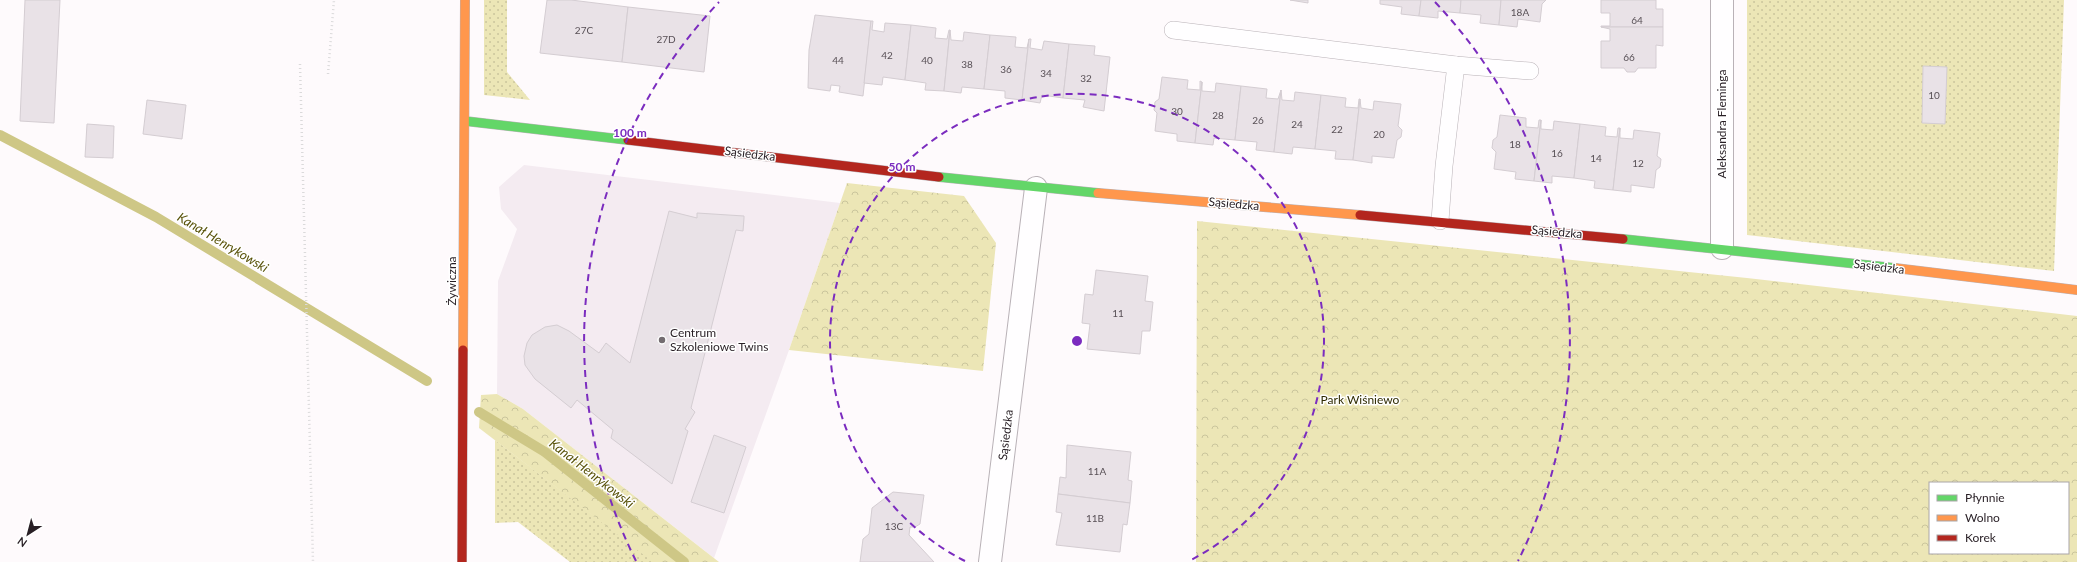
<svg xmlns="http://www.w3.org/2000/svg" width="2077" height="562" viewBox="0 0 2077 562" font-family="Lato,sans-serif">
	<style>
		.built { fill: #f4ebf1 }
		.grass { fill: url(#grass-dots) }
		.forest { fill: url(#forest-crowns); fill-rule: evenodd }
		.lines { fill: none; stroke-linecap: round; stroke-linejoin: round }
		.stream { stroke: #cec786; stroke-width: 10 }
		.building { fill: #e9e2e7; stroke: #d4cdd2 }
		.lane-casing { stroke: #b9b2b7; stroke-width: 18 }
		.street-casing { stroke: #b9b2b7; stroke-width: 24 }
		.fast-casing { stroke: #b9b2b7; stroke-width: 10 }
		.slow-casing { stroke: #b9b2b7; stroke-width: 10 }
		.jam-casing { stroke: #b9b2b7; stroke-width: 10 }
		.path { stroke: #dbdadb; stroke-width: 2.5; stroke-dasharray: 1 3; stroke-linecap: butt }
		.lane { stroke: #fffeff; stroke-width: 17 }
		.street { stroke: #fffeff; stroke-width: 22 }
		.fast { stroke: #63d668; stroke-width: 9 }
		.slow { stroke: #ff974d; stroke-width: 9 }
		.jam { stroke: #b3261e; stroke-width: 9 }
		.ring { fill: none; stroke: #7b2cbf; stroke-width: 2; stroke-dasharray: 7 5 }
		.poi-dot { fill: #736c70; stroke: #fff; stroke-width: 1.5 }
		.labels { text-anchor: middle; stroke-width: 3; stroke-linejoin: round; paint-order: stroke }
		.number-label { font-size: 10px; fill: #585056 }
		.street-label { font-size: 12px; fill: #281f25; stroke: #fff }
		.poi-label { font-size: 12px; fill: #281f25; stroke: #fff; text-anchor: start }
		.park-label { font-size: 12px; fill: #302c03; stroke: #fff }
		.water-label { font-size: 13px; font-style: italic; fill: #59530a; stroke: #fff }
		.centre { fill: #7b2cbf; stroke: #fff; stroke-width: 2 }
		.ring-label { font-size: 12px; text-anchor: middle; font-weight: bold; fill: #7b2cbf; stroke: #fff; stroke-width: 3; stroke-linejoin: round; paint-order: stroke }
	</style>
	<defs>
		<pattern id="grass-dots" width="8" height="8" patternUnits="userSpaceOnUse"><rect width="8" height="8" fill="#ece6b6"/><path d="M2 2h.1M6 6h.1" fill="none" stroke="#cac59c" stroke-width="1.8" stroke-linecap="round"/></pattern>
		<pattern id="forest-crowns" width="20" height="18" patternUnits="userSpaceOnUse"><rect width="20" height="18" fill="#ece6b6"/><path d="M2 6a3 3 0 1 1 6 0M12 15a3 3 0 1 1 6 0" fill="none" stroke="#cac59c"/></pattern>
	</defs>
	<rect width="100%" height="100%" fill="#fefafc"/>
	<polygon class="built" points="524,165 840,203 789,350 714,558 523,409 497,394 498,281 517,229 501,209 499,187"/>
	<g class="grass">
		<polygon points="484,0 507,0 507,72 530,100 484,95"/>
		<polygon points="1747,0 2064,0 2054,271 1747,235"/>
		<polygon points="495,440 654,562 570,562 518,522 495,523"/>
	</g>
	<g class="forest">
		<polygon points="847,183 964,196 996,243 983,371 789,350"/>
		<path d="M1197 221 1747 278 2077 316V562H1196ZM1930 483H2068V553H1930Z"/>
		<polygon points="497,394 523,409 719,562 653,562 479,428 481,395"/>
	</g>
	<g class="lines">
		<g class="stream">
			<polyline points="0,135 156,217 427,381"/>
			<polyline points="479,412 545,452 684,562"/>
		</g>
	</g>
	<g class="building">
		<polygon points="25,0 60,0 54,123 20,121"/>
		<polygon points="547,0 571,0 628,7 622,62 540,53"/>
		<polygon points="1290,0 1308,0 1308,3"/>
		<polygon points="1380,0 1421,0 1419,16 1401,14 1402,7 1380,4"/>
		<polygon points="1421,0 1461,0 1460,13 1438,11 1438,18 1419,16"/>
		<polygon points="1461,0 1501,0 1499,25 1480,23 1481,15 1460,13"/>
		<polygon points="1501,0 1546,0 1542,4 1540,22 1518,19 1517,27 1499,25"/>
		<polygon points="1601,0 1656,0 1656,9 1663,9 1663,27 1601,27 1601,26 1610,26 1610,13 1601,13"/>
		<polygon points="628,7 710,16 704,72 622,62"/>
		<polygon points="815,15 871,21 863,96 839,92 840,86 831,85 830,91 808,88 809,50"/>
		<polygon points="871,21 873,21 872,30 884,32 885,23 911,25 905,80 883,77 882,85 864,83"/>
		<polygon points="911,25 936,28 935,38 947,39 949,30 950,30 944,91 925,90 926,83 905,80"/>
		<polygon points="1601,27 1663,27 1663,46 1656,45 1656,68 1638,68 1635,72 1627,72 1624,68 1601,68 1601,41 1610,41 1610,29"/>
		<polygon points="950,30 951,40 963,41 964,32 990,35 984,89 962,87 961,93 944,91"/>
		<polygon points="990,35 1016,37 1015,47 1027,48 1029,39 1022,100 1005,98 1005,91 984,89"/>
		<polygon points="1029,39 1031,39 1030,48 1042,50 1044,41 1069,44 1063,98 1042,95 1040,103 1022,100"/>
		<polygon points="1069,44 1095,46 1094,55 1110,57 1104,111 1083,107 1085,100 1063,98"/>
		<polygon points="1923,66 1947,67 1945,124 1922,123"/>
		<polygon points="1162,77 1188,80 1187,89 1200,90 1200,81 1202,82 1195,143 1177,141 1177,134 1155,131 1157,113 1154,110 1155,102 1159,99"/>
		<polygon points="1202,82 1202,91 1215,92 1216,83 1241,86 1235,140 1214,138 1213,145 1195,143"/>
		<polygon points="1241,86 1267,89 1266,98 1278,99 1281,90 1274,152 1256,150 1257,142 1235,140"/>
		<polygon points="1281,90 1282,100 1294,101 1295,92 1321,95 1315,149 1293,147 1292,154 1274,152"/>
		<polygon points="1321,95 1346,98 1345,107 1358,108 1359,99 1360,99 1353,160 1335,159 1336,151 1315,149"/>
		<polygon points="1360,99 1361,108 1373,110 1374,101 1401,104 1398,126 1402,130 1401,137 1397,140 1394,158 1372,156 1372,163 1353,160"/>
		<polygon points="147,100 186,105 182,139 143,134"/>
		<polygon points="1500,115 1526,118 1526,127 1538,128 1539,120 1541,120 1534,181 1515,179 1516,172 1494,169 1496,152 1492,148 1493,140 1497,137"/>
		<polygon points="1541,120 1541,129 1553,130 1554,121 1580,124 1574,178 1552,176 1552,183 1534,181"/>
		<polygon points="87,124 114,126 113,158 85,157"/>
		<polygon points="1580,124 1606,127 1605,136 1617,137 1618,128 1620,128 1613,190 1594,188 1595,181 1574,178"/>
		<polygon points="1620,128 1620,138 1633,139 1634,130 1660,133 1657,156 1661,159 1660,167 1656,170 1654,188 1631,185 1631,192 1613,190"/>
		<polygon points="669,211 697,218 697,213 744,216 744,218 743,231 736,230 691,408 695,412 685,429 688,431 672,484 611,438 613,430 577,400 571,408 535,379 525,365 524,356 527,343 532,335 545,327 557,325 569,331 599,353 606,343 630,363"/>
		<polygon points="1096,270 1148,276 1145,301 1153,302 1150,331 1142,331 1140,354 1087,349 1090,324 1082,323 1085,294 1093,295"/>
		<polygon points="714,435 746,447 724,513 691,502"/>
		<polygon points="1067,445 1131,452 1128,480 1132,481 1130,503 1058,494 1060,477 1066,478"/>
		<polygon points="893,492 924,495 920,524 915,527 910,527 909,535 934,562 860,562 863,539 869,534 872,508"/>
		<polygon points="1058,494 1130,503 1127,525 1123,524 1120,552 1056,545 1062,513 1056,512"/>
	</g>
	<g class="lines">
		<g class="lane-casing">
			<g id="lane">
				<polyline points="1173,30 1456,65 1530,71"/>
				<polyline points="1440,221 1444,166 1456,65"/>
			</g>
		</g>
		<g class="street-casing">
			<g id="street">
				<polyline points="1722,248 1722,0"/>
				<polyline points="990,562 1036,188"/>
			</g>
		</g>
		<g class="fast-casing">
			<g id="fast">
				<polyline points="465,121 628,140"/>
				<polyline points="939,177 1098,193"/>
				<polyline points="1623,239 1895,268"/>
			</g>
		</g>
		<g class="slow-casing">
			<g id="slow">
				<polyline points="1098,193 1360,215"/>
				<polyline points="1895,268 2077,290"/>
				<polyline points="463,350 465,0"/>
			</g>
		</g>
		<g class="jam-casing">
			<g id="jam">
				<polyline points="628,140 939,177"/>
				<polyline points="1360,215 1623,239"/>
				<polyline points="462,562 463,350"/>
			</g>
		</g>
		<g class="path">
			<polyline points="300,64 313,562"/>
			<polyline points="328,74 334,0"/>
		</g>
		<use href="#lane" class="lane"/>
		<use href="#street" class="street"/>
		<use href="#fast" class="fast"/>
		<use href="#slow" class="slow"/>
		<use href="#jam" class="jam"/>
	</g>
	<g class="ring">
		<path d="M965 561A247 247 0 1 1 1189 561"/>
		<path d="M636 561A493 493 0 0 1 719 2M1435 2A493 493 0 0 1 1518 561"/>
	</g>
	<circle class="poi-dot" cx="662" cy="340" r="4"/>
	<g class="labels">
		<g class="number-label">
			<text x="1520" y="16">18A</text>
			<text x="1637" y="24">64</text>
			<text x="584" y="34">27C</text>
			<text x="666" y="43">27D</text>
			<text x="887" y="59">42</text>
			<text x="1629" y="61">66</text>
			<text x="838" y="64">44</text>
			<text x="927" y="64">40</text>
			<text x="967" y="68">38</text>
			<text x="1006" y="73">36</text>
			<text x="1046" y="77">34</text>
			<text x="1086" y="82">32</text>
			<text x="1934" y="99">10</text>
			<text x="1177" y="115">30</text>
			<text x="1218" y="119">28</text>
			<text x="1258" y="124">26</text>
			<text x="1297" y="128">24</text>
			<text x="1337" y="133">22</text>
			<text x="1379" y="138">20</text>
			<text x="1515" y="148">18</text>
			<text x="1557" y="157">16</text>
			<text x="1596" y="162">14</text>
			<text x="1638" y="167">12</text>
			<text x="1118" y="317">11</text>
			<text x="1097" y="475">11A</text>
			<text x="1095" y="522">11B</text>
			<text x="894" y="530">13C</text>
		</g>
		<g class="street-label">
			<text transform="translate(1722 124) rotate(-90)" y="4">Aleksandra Fleminga</text>
			<text transform="translate(750 154) rotate(7)" y="4">Sąsiedzka</text>
			<text transform="translate(1234 204) rotate(5)" y="4">Sąsiedzka</text>
			<text transform="translate(1557 232) rotate(5)" y="4">Sąsiedzka</text>
			<text transform="translate(1879 267) rotate(7)" y="4">Sąsiedzka</text>
			<text transform="translate(452 281) rotate(-90)" y="4">Żywiczna</text>
			<text transform="translate(1006 435) rotate(-83)" y="4">Sąsiedzka</text>
		</g>
		<g class="poi-label">
			<text x="670" y="337">Centrum<tspan x="670" dy="14">Szkoleniowe Twins</tspan></text>
		</g>
		<g class="park-label">
			<text x="1360" y="404">Park Wiśniewo</text>
		</g>
		<g class="water-label">
			<text transform="translate(223 242) rotate(31)" y="5">Kanał Henrykowski</text>
			<text transform="translate(592 473) rotate(38)" y="5">Kanał Henrykowski</text>
		</g>
	</g>
	<circle cx="1077" cy="341" r="6" class="centre"/>
	<g class="ring-label">
		<text x="630" y="137">100 m</text>
		<text x="902" y="171">50 m</text>
	</g>
	<rect x="1929" y="482" width="140" height="72" fill="#ffffff" stroke="#a9a5a8"/>
	<rect x="1937" y="495" width="20" height="6" fill="#63d668" stroke="#a9a5a8"/>
	<text x="1965" y="502" font-size="12" fill="#281f25">Płynnie</text>
	<rect x="1937" y="515" width="20" height="6" fill="#ff974d" stroke="#a9a5a8"/>
	<text x="1965" y="522" font-size="12" fill="#281f25">Wolno</text>
	<rect x="1937" y="535" width="20" height="6" fill="#b3261e" stroke="#a9a5a8"/>
	<text x="1965" y="542" font-size="12" fill="#281f25">Korek</text>
	<g transform="translate(28 534) rotate(216)" stroke="#ffffff" stroke-width="3" paint-order="stroke">
	<path d="M0-3L7 15L0 10L-7 15Z" fill="#281f25"/>
	<text y="-6" font-size="11" font-weight="bold" text-anchor="middle" fill="#281f25">N</text>
	</g>
</svg>
